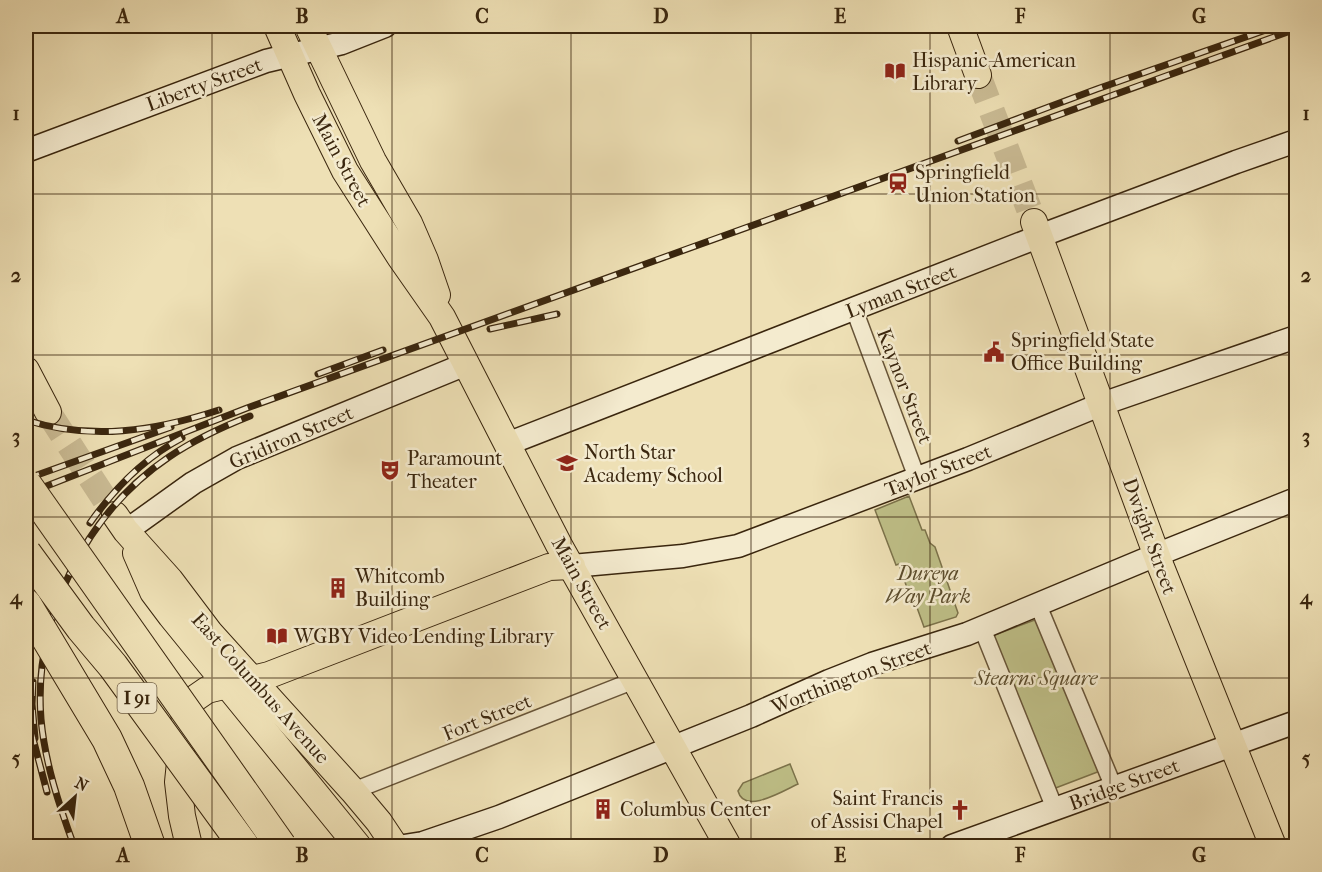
<svg xmlns="http://www.w3.org/2000/svg" width="1322" height="872" viewBox="0 0 1322 872" font-family="'IM FELL French Canon',serif">
	<style>
		.green { fill: #bfc088; stroke: #7c734b; stroke-width: 1.5 }
		.lines { fill: none; stroke-linecap: round; stroke-linejoin: round }
		.primary-tunnel { stroke: #cabb94; stroke-width: 26; stroke-dasharray: 26 13; stroke-linecap: butt }
		.street-casing { stroke: #675438; stroke-width: 19 }
		.secondary-casing { stroke: #3a260e; stroke-width: 25 }
		.primary-casing { stroke: #3a260e; stroke-width: 28 }
		.street { stroke: #f4ebcf; stroke-width: 16 }
		.secondary { stroke: #f4ebcf; stroke-width: 22 }
		.primary { stroke: #eee0b5; stroke-width: 26 }
		.rail-casing { stroke: #3a260e; stroke-width: 7 }
		.rail { stroke: #f4ebcf; stroke-width: 4.5; stroke-dasharray: 14; stroke-linecap: butt }
		.highway-bridge-casing { stroke: #3a260e; stroke-width: 32; stroke-linecap: butt }
		.highway-bridge { stroke: #eee0b5; stroke-width: 30 }
		.grid { fill: none; stroke: #3a260e; stroke-width: 1.5; stroke-opacity: 0.55 }
		.labels { text-anchor: middle; stroke-width: 5; stroke-linejoin: round; paint-order: stroke }
		.shield { fill: #f4ebcf; stroke: #726148; stroke-width: 1.5 }
		.shield-label { font-size: 18px; font-weight: bold; fill: #3a260e }
		.poi-label { font-size: 20px; fill: #3a260e; stroke: #f4ebcf; text-anchor: start }
		.street-label { font-size: 20px; fill: #3a260e; stroke: #f4ebcf }
		.park-label { font-size: 20px; font-style: italic; fill: #5b4c2c; stroke: #f4ebcf }
		.neatline { fill: none; stroke: #3a260e; stroke-width: 2 }
		.grid-label { font-size: 20px; text-anchor: middle; font-weight: bold; fill: #3a260e }
	</style>
	<rect width="100%" height="100%" fill="#eee0b5"/>
	<filter id="stains"><feTurbulence type="fractalNoise" baseFrequency=".00333" numOctaves="4"/><feColorMatrix values="0 0 0 0 .2 0 0 0 0 .09 0 0 0 0 .02 0 0 0 .5 -.17"/></filter>
	<radialGradient id="worn" r=".72"><stop offset=".6" stop-color="#630" stop-opacity="0"/><stop offset="1" stop-color="#630" stop-opacity=".3"/></radialGradient>
	<g class="green">
		<polygon points="909,496 922,530 925,530 930,543 935,547 958,613 956,617 924,627 915,602 912,603 899,564 896,565 875,510"/>
		<polygon points="1040,618 1100,771 1053,789 992,636"/>
		<path d="M790 764 798 784C783 791 744 815 738 791L743 783Z"/>
	</g>
	<g class="lines">
		<g class="primary-tunnel">
			<polyline points="978,75 1034,222"/>
			<polyline points="48,412 115,515"/>
		</g>
		<g class="street-casing">
			<g id="street">
				<polyline points="854,309 917,478"/>
				<polyline points="1038,605 1114,788"/>
				<polyline points="982,628 1055,809"/>
				<polyline points="353,791 635,680"/>
			</g>
		</g>
		<g class="secondary-casing">
			<g id="secondary">
				<polyline points="26,151 266,61 342,43 385,26"/>
				<polyline points="507,444 1053,231 1236,162 1296,141"/>
				<polyline points="126,531 193,483 237,458 466,364"/>
				<polyline points="572,566 683,556 738,546 968,459 1102,404 1296,337"/>
				<polyline points="404,846 423,843 499,817 751,716 829,681 872,664 967,634 1156,555 1296,499"/>
				<polyline points="952,846 1296,722"/>
			</g>
		</g>
		<g class="primary-casing">
			<g id="primary">
				<polyline points="277,26 307,94 345,171 400,257 442,317 559,545 728,846"/>
				<polyline points="308,26 373,161 409,223 425,260 437,295"/>
				<polyline points="960,26 978,75"/>
				<polyline points="1034,222 1161,567 1273,846"/>
				<polyline points="26,370 48,412"/>
				<polyline points="115,515 126,531 170,580 210,633 353,791 379,822 395,846"/>
				<polyline points="136,553 153,592 171,616 358,846"/>
				<polyline points="189,846 182,816 178,782 185,714 190,703 194,699 207,690 269,675 549,567 572,566"/>
			</g>
		</g>
		<use href="#street" class="street"/>
		<use href="#secondary" class="secondary"/>
		<use href="#primary" class="primary"/>
		<g class="rail-casing">
			<g id="rail">
				<polyline points="958,141 1097,89 1277,26"/>
				<polyline points="490,329 557,314"/>
				<polyline points="318,374 383,350"/>
				<path d="M26 420C91 441 155 431 219 410"/>
				<polyline points="26,479 171,427"/>
				<polyline points="26,494 247,408 1296,29"/>
				<path d="M90 523C114 489 144 458 182 438"/>
				<polyline points="33,682 32,704 35,738"/>
				<polyline points="31,731 47,792"/>
				<path d="M74 846C59 805 45 763 41 719 33 618 86 513 169 457 194 440 222 427 250 416"/>
			</g>
		</g>
		<use href="#rail" class="rail"/>
		<g class="highway-bridge-casing">
			<g id="highway-bridge">
				<polyline points="26,484 281,846"/>
				<polyline points="26,553 81,628 113,666 244,846"/>
				<polyline points="26,604 107,739 129,786 150,846"/>
			</g>
		</g>
		<use href="#highway-bridge" class="highway-bridge"/>
	</g>
	<path class="grid" d="M212 26V846M392 26V846M571 26V846M751 26V846M930 26V846M1110 26V846M26 194H1296M26 355H1296M26 517H1296M26 678H1296"/>
	<defs>
		<g id="library-bare" transform="scale(1.62)"><path d="M-6-4Q-3-5.5-.7-3.5V5Q-3 3-6 4ZM6-4Q3-5.5 .7-3.5V5Q3 3 6 4Z" fill="#8f2418" stroke="#f4ebcf" stroke-width="2.5" paint-order="stroke"/></g>
		<g id="station-bare" transform="scale(1.62)"><path d="M-3-6H3Q5-6 5-4V2Q5 4 3 4L4.5 6H3L1.5 4h-3L-3 6H-4.5L-3 4Q-5 4-5 2V-4Q-5-6-3-6ZM-3.5-4v3h7v-3ZM-3.5 1v1.5H-2V1ZM2 1v1.5H3.5V1Z" fill="#8f2418" stroke="#f4ebcf" stroke-width="2.5" paint-order="stroke"/></g>
		<g id="civic-bare" transform="scale(1.62)"><path d="M-.6-6.5H3V-4.5H.6V-3L4-1V1h2V6H-6V1h2V-1L-.6-3ZM-1.2 2.5V6h2.4V2.5Z" fill="#8f2418" stroke="#f4ebcf" stroke-width="2.5" paint-order="stroke"/></g>
		<g id="school-bare" transform="scale(1.62)"><path d="M0-5L7-2L0 1L-7-2ZM-4 1L0 2.5L4 1V4Q0 6-4 4Z" fill="#8f2418" stroke="#f4ebcf" stroke-width="2.5" paint-order="stroke"/></g>
		<g id="theatre-bare" transform="scale(1.62)"><path d="M-5-5.5Q0-4 5-5.5V0Q5 5 0 6Q-5 5-5 0ZM-3.3-2.5H-1v1.5H-3.3ZM1-2.5H3.3v1.5H1ZM-2.8 1Q0 5.5 2.8 1Z" fill="#8f2418" stroke="#f4ebcf" stroke-width="2.5" paint-order="stroke"/></g>
		<g id="building-bare" transform="scale(1.62)"><path d="M-4-6H4V6H1V3H-1V6H-4ZM-2.5-4.3h1.7v1.8h-1.7ZM.8-4.3h1.7v1.8H.8ZM-2.5-1h1.7V.8h-1.7ZM.8-1h1.7V.8H.8Z" fill="#8f2418" stroke="#f4ebcf" stroke-width="2.5" paint-order="stroke"/></g>
		<g id="church-bare" transform="scale(1.62)"><path d="M-1.2-6h2.4v3.5h3.3v2.4h-3.3V6h-2.4V-.1h-3.3v-2.4h3.3Z" fill="#8f2418" stroke="#f4ebcf" stroke-width="2.5" paint-order="stroke"/></g>
	</defs>
	<g fill-rule="evenodd">
		<use href="#library-bare" x="895" y="71"/>
		<use href="#station-bare" x="898" y="183"/>
		<use href="#civic-bare" x="994" y="352"/>
		<use href="#school-bare" x="567" y="463"/>
		<use href="#theatre-bare" x="390" y="470"/>
		<use href="#building-bare" x="338" y="588"/>
		<use href="#library-bare" x="277" y="636"/>
		<use href="#building-bare" x="603" y="809"/>
		<use href="#church-bare" x="960" y="810"/>
	</g>
	<g class="labels">
		<rect class="shield" x="117.5" y="683" width="39" height="30" rx="4.5"/>
		<g class="shield-label">
			<text x="137" y="704">I 91</text>
		</g>
		<g class="poi-label">
			<text x="912" y="67">Hispanic-American<tspan x="912" dy="23">Library</tspan></text>
			<text x="915" y="179">Springfield<tspan x="915" dy="23">Union Station</tspan></text>
			<text x="1011" y="347">Springfield State<tspan x="1011" dy="23">Office Building</tspan></text>
			<text x="584" y="459">North Star<tspan x="584" dy="23">Academy School</tspan></text>
			<text x="407" y="465">Paramount<tspan x="407" dy="23">Theater</tspan></text>
			<text x="355" y="583">Whitcomb<tspan x="355" dy="23">Building</tspan></text>
			<text x="294" y="643">WGBY Video Lending Library</text>
			<text x="943" y="805" text-anchor="end">Saint Francis<tspan x="943" dy="23">of Assisi Chapel</tspan></text>
			<text x="620" y="816">Columbus Center</text>
		</g>
		<g class="street-label">
			<text transform="translate(204 84) rotate(-20)" y="7">Liberty Street</text>
			<text transform="translate(342 160) rotate(62)" y="7">Main Street</text>
			<text transform="translate(901 291) rotate(-21)" y="7">Lyman Street</text>
			<text transform="translate(905 386) rotate(69)" y="7">Kaynor Street</text>
			<text transform="translate(291 437) rotate(-23)" y="7">Gridiron Street</text>
			<text transform="translate(938 470) rotate(-21)" y="7">Taylor Street</text>
			<text transform="translate(1150 536) rotate(70)" y="7">Dwight Street</text>
			<text transform="translate(582 583) rotate(61)" y="7">Main Street</text>
			<text transform="translate(851 677) rotate(-21)" y="7">Worthington Street</text>
			<text transform="translate(261 688) rotate(48)" y="7">East Columbus Avenue</text>
			<text transform="translate(487 717) rotate(-22)" y="7">Fort Street</text>
			<text transform="translate(1124 784) rotate(-20)" y="7">Bridge Street</text>
		</g>
		<g class="park-label">
			<text x="928" y="580">Dureya<tspan x="928" dy="23">Way Park</tspan></text>
			<text x="1036" y="685">Stearns Square</text>
		</g>
	</g>
	<rect width="1322" height="872" fill="none" stroke="#eee0b5" stroke-width="66"/>
	<g transform="translate(75 797) rotate(27)" stroke="#f4ebcf" stroke-width="4.5" paint-order="stroke">
	<path d="M0-4.5L10 22L0 15L-10 22Z" fill="#3a260e"/>
	<text y="-9" font-size="16" font-weight="bold" text-anchor="middle" fill="#3a260e">N</text>
	</g>
	<rect x="33" y="33" width="1256" height="806" class="neatline"/>
	<g class="grid-label">
		<text x="123" y="23">A</text>
		<text x="302" y="23">B</text>
		<text x="482" y="23">C</text>
		<text x="661" y="23">D</text>
		<text x="840" y="23">E</text>
		<text x="1020" y="23">F</text>
		<text x="1199" y="23">G</text>
		<text x="16" y="120">1</text>
		<text x="1306" y="120">1</text>
		<text x="16" y="282">2</text>
		<text x="1306" y="282">2</text>
		<text x="16" y="443">3</text>
		<text x="1306" y="443">3</text>
		<text x="16" y="604">4</text>
		<text x="1306" y="604">4</text>
		<text x="16" y="765">5</text>
		<text x="1306" y="765">5</text>
		<text x="123" y="862">A</text>
		<text x="302" y="862">B</text>
		<text x="482" y="862">C</text>
		<text x="661" y="862">D</text>
		<text x="840" y="862">E</text>
		<text x="1020" y="862">F</text>
		<text x="1199" y="862">G</text>
	</g>
	<rect width="100%" height="100%" filter="url(#stains)"/>
	<rect width="100%" height="100%" fill="url(#worn)"/>
</svg>
